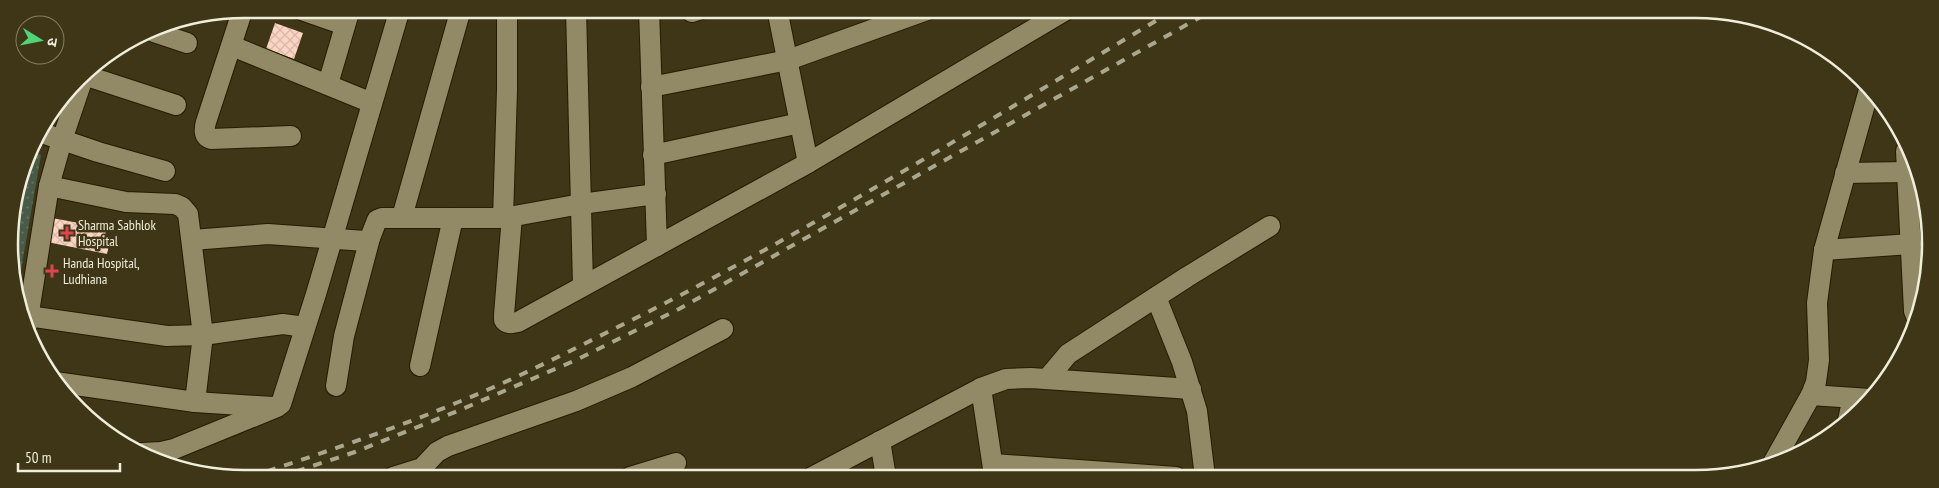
<svg xmlns="http://www.w3.org/2000/svg" width="1939" height="488" viewBox="0 0 1939 488" font-family="'PT Sans Narrow','Noto Sans Devanagari',sans-serif">
	<style>
		.grass { fill: url(#grass-dots) }
		.building { fill: url(#building-cross-hatch) }
		.lines { fill: none; stroke-linecap: round; stroke-linejoin: round }
		.minor-casing { stroke: #251d00; stroke-width: 22 }
		.minor { stroke: #928967; stroke-width: 20 }
		.rail { stroke: #aba68e; stroke-width: 4; stroke-dasharray: 9 9; stroke-linecap: butt }
		.health-dot { fill: #e0444e; stroke: #3e3616; stroke-width: 2 }
		.labels { text-anchor: middle; stroke-width: 5; stroke-linejoin: round; paint-order: stroke }
		.poi-label { font-size: 14px; fill: #f1eddb; stroke: #3e3616; text-anchor: start }
		.rim { fill: none; stroke: #f1eddb; stroke-width: 2.5 }
	</style>
	<defs>
		<pattern id="grass-dots" width="8" height="8" patternUnits="userSpaceOnUse" patternTransform="scale(1.25)"><rect width="8" height="8" fill="#485b48"/><path d="M2 2h.1M6 6h.1" fill="none" stroke="#637362" stroke-width="1.8" stroke-linecap="round"/></pattern>
		<pattern id="building-cross-hatch" width="8" height="8" patternUnits="userSpaceOnUse" patternTransform="scale(1.25)"><rect width="8" height="8" fill="#fbd4c3"/><path d="M0 0l8 8M0 8l8-8" fill="none" stroke="#d7b8a9"/></pattern>
	</defs>
	<rect width="100%" height="100%" fill="#3e3616"/>
	<polygon class="grass" points="30,150 41,155 16,299 9,228"/>
	<g class="building">
		<polygon points="275,23 303,33 294,59 266,49"/>
		<polygon points="52,218 106,228 105,236 111,237 107,254 47,242"/>
	</g>
	<g class="lines">
		<g class="minor-casing">
			<g id="minor">
				<path d="M243 9 206 122C204 129 203 136 211 139L291 136"/>
				<polyline points="299,9 345,25"/>
				<polyline points="576,9 583,285"/>
				<polyline points="649,9 657,246"/>
				<polyline points="777,9 808,163"/>
				<polyline points="692,12 701,9"/>
				<polyline points="148,30 187,43"/>
				<polyline points="232,46 372,103"/>
				<polyline points="84,75 176,105"/>
				<polyline points="328,84 350,9"/>
				<polyline points="651,87 788,60 927,10"/>
				<polyline points="39,132 98,152 165,171"/>
				<polyline points="1906,151 1914,311 1916,316"/>
				<polyline points="653,155 800,123"/>
				<polyline points="1845,173 1907,172"/>
				<polyline points="49,186 126,202 175,204 182,207 188,214 203,335 195,402"/>
				<path d="M512 216 504 315V320C508 325 512 323 518 322L808 163 1066 10"/>
				<polyline points="402,217 461,9"/>
				<polyline points="503,218 507,90 507,9"/>
				<polyline points="192,240 268,234 365,241 370,238 377,220 382,218 503,218 581,204 656,194"/>
				<polyline points="1824,250 1911,244"/>
				<polyline points="1156,297 1182,362 1197,411 1205,477"/>
				<polyline points="28,316 167,336 203,335 283,324 305,327"/>
				<polyline points="27,325 49,186 62,140 85,72"/>
				<polyline points="420,366 453,218"/>
				<polyline points="1047,379 1068,354 1187,277 1270,226"/>
				<polyline points="55,382 195,402 273,407"/>
				<polyline points="336,386 344,336 370,238"/>
				<polyline points="981,388 994,475"/>
				<polyline points="1811,395 1870,399"/>
				<polyline points="1848,420 1853,398"/>
				<polyline points="880,441 886,477"/>
				<polyline points="142,453 161,452 174,449 277,407 281,404 316,294 400,9"/>
				<polyline points="1773,463 1811,395 1816,382 1819,360 1817,303 1824,250 1869,90"/>
				<polyline points="993,464 1176,477"/>
				<polyline points="393,477 422,468 437,452 448,446 576,401 632,377 723,329"/>
				<polyline points="630,477 676,463"/>
				<polyline points="812,477 981,388 1006,379 1031,378 1191,389"/>
			</g>
		</g>
		<use href="#minor" class="minor"/>
		<g class="rail">
			<path d="M250 477C319 454 389 431 456 403 519 378 579 346 640 316 823 223 998 115 1174 10"/>
			<polyline points="279,477 355,452 460,410 576,360 679,309 1213,10"/>
		</g>
	</g>
	<g class="health-dot">
		<path d="M64.5 225.5h5v5h5v5h-5v5h-5v-5h-5v-5h5z"/>
		<path d="M49.5 263.5h5v5h5v5h-5v5h-5v-5h-5v-5h5z"/>
	</g>
	<g class="labels">
		<g class="poi-label">
			<text x="78" y="230">Sharma Sabhlok<tspan x="78" dy="16">Hospital</tspan></text>
			<text x="63" y="268">Handa Hospital,<tspan x="63" dy="16">Ludhiana</tspan></text>
		</g>
	</g>
	<path d="M0 0H1939V488H0ZM244 18H1696A226 226 0 0 1 1922 244V244A226 226 0 0 1 1696 470H244A226 226 0 0 1 18 244V244A226 226 0 0 1 244 18Z" fill="#3e3616" fill-rule="evenodd"/>
	<path class="rim" d="M244 18H1696A226 226 0 0 1 1922 244V244A226 226 0 0 1 1696 470H244A226 226 0 0 1 18 244V244A226 226 0 0 1 244 18Z"/>
	<g transform="translate(40 40) rotate(100)"><circle r="24" fill="#3e3616" stroke="#867f65"/>
	<path d="M0-4L9 19L0 12L-9 19Z" fill="#4ed675"/>
	<text y="-8" font-size="14" font-weight="bold" text-anchor="middle" fill="#f1eddb">उ</text>
	</g>
	<path d="M18 463v8h102v-8" fill="none" stroke="#f1eddb" stroke-width="2.5"/>
	<text x="25" y="463" font-size="15" fill="#f1eddb" stroke="#3e3616" stroke-width="4" paint-order="stroke">50 m</text>
</svg>
